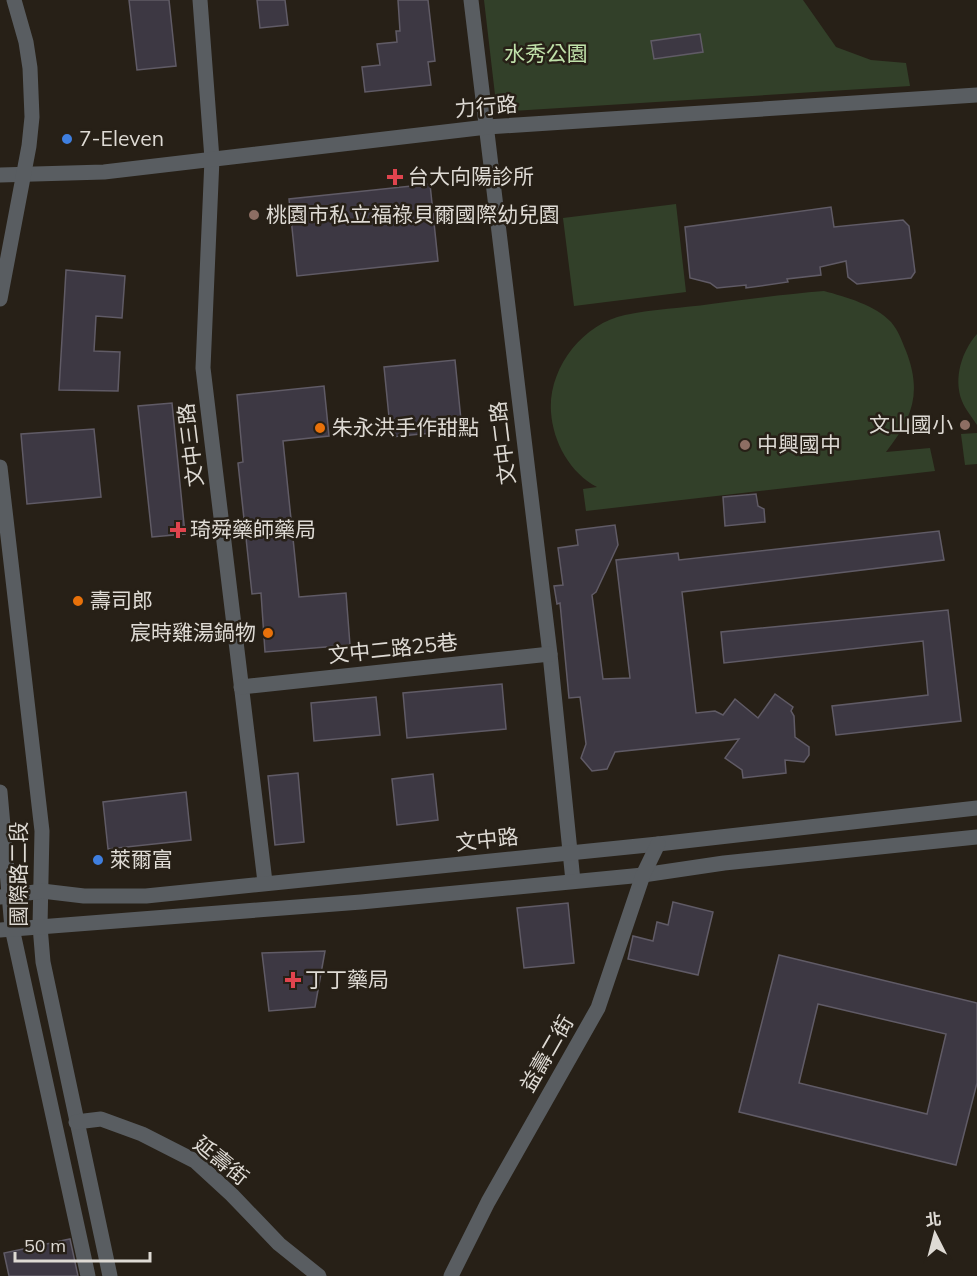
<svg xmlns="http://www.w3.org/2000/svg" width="977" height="1276" viewBox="0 0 977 1276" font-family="Mulish,'Noto Sans TC',sans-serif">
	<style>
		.green { fill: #324029 }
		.building { fill: #3d3843; stroke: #605b66; stroke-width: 1.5; fill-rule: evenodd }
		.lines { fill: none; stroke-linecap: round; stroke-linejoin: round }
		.minor { stroke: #595d61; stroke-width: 15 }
		.shop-dot { fill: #3f7fe0; stroke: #272017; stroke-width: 2 }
		.health-dot { fill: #e0444e; stroke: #272017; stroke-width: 2 }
		.education-dot { fill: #8d6e63; stroke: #272017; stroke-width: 2 }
		.food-dot { fill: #e8710a; stroke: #272017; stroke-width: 2 }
		.labels { text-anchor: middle; stroke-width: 5; stroke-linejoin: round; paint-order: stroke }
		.park-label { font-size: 21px; fill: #c0e1aa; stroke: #272017 }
		.street-label { font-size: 21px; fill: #dedad4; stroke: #272017 }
		.poi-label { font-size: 21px; fill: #dedad4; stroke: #272017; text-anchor: start }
	</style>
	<rect width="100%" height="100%" fill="#272017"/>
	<g class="green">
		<polygon points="484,0 803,0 836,47 871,60 906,63 910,86 497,112"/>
		<polygon points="676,204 686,292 574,306 563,218"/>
		<path d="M824 291C846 297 875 305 891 322 898 330 902 341 906 351 922 392 913 418 886 452L930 448 935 471 586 511 583 489 597 487C570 473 553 442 551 412 548 369 582 324 625 315 653 309 683 308 711 304 749 299 787 294 824 291Z"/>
		<path d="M977 334V425C972 417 965 409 962 401 953 378 962 351 977 334Z"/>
		<polygon points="977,433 977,464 965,465 961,434"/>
	</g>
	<g class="building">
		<polygon points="129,0 169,0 176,66 137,70"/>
		<polygon points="257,0 285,0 288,25 260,28"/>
		<polygon points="398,0 428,0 435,61 428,62 431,85 365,92 362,67 380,65 377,44 397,42 396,31 400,31"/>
		<polygon points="700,34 703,52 654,59 651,41"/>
		<polygon points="430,184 438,261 297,276 289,199"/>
		<polygon points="831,207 834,227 903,220 909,226 915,272 911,278 857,284 848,277 846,261 820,267 821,275 787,279 788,282 746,288 746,285 717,288 710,283 690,278 685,227"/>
		<polygon points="66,270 125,276 122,318 96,316 94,351 120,352 118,391 59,390"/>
		<polygon points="455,360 462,430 391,437 384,367"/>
		<polygon points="324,386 329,436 283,441 299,597 346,593 350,645 265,652 261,593 252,594 238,463 243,462 237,395"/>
		<polygon points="172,403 185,534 152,537 138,406"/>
		<polygon points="94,429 101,497 27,504 21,434"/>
		<polygon points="756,494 758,506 764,509 765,522 725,526 723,497"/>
		<polygon points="615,525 618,545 596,592 592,595 603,679 630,678 616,560 678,553 679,560 939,531 944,560 682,592 696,713 715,711 723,715 735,699 758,718 775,694 793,707 791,711 794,716 795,737 809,747 809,755 804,762 785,760 786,773 743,778 742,770 725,758 739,739 615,752 607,769 592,771 581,758 586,744 580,697 569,698 560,603 557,604 554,586 563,585 558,548 578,545 576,530"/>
		<polygon points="948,610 961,721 836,735 832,706 928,695 923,641 724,663 721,632"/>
		<polygon points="502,684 506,729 407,738 403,693"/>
		<polygon points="376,697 380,735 314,741 311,703"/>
		<polygon points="298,773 304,842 275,845 268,776"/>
		<polygon points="433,774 438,820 397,825 392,779"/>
		<polygon points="186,792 191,840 108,849 103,802"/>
		<polygon points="673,902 713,912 698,975 628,959 633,936 653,941 657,922 668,925"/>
		<polygon points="568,903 574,963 524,968 517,908"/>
		<polygon points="325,951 315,1007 269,1011 262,953"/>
		<path d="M779 955 977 1003V1083L956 1165 739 1112ZM818 1004 946 1034 927 1114 799 1083Z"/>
		<polygon points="70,1239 78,1276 9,1276 4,1253"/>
	</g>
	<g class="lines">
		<g class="minor">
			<polyline points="200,0 212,159 203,368 265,882"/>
			<polyline points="471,0 550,654 573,881"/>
			<polyline points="0,175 104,172 487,127 977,95"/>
			<polyline points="0,299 29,146 32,117 30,68 26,42 14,0"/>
			<polyline points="0,467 42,831 40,926 43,962 110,1276"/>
			<polyline points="241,687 550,654"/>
			<polyline points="0,792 12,928 88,1276"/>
			<polyline points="0,897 42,891 84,896 146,896 658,844 977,808"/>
			<polyline points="0,930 361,902 643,875 724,863 977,837"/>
			<polyline points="76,1122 101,1119 142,1134 195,1161 232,1195 279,1244 319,1276"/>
			<polyline points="451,1276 488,1202 598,1008 643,875 658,844"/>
		</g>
	</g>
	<g class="shop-dot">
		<circle cx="67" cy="139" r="6"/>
		<circle cx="98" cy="860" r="6"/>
	</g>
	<g class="health-dot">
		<path d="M392 168h6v6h6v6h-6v6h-6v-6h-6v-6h6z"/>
		<path d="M175 521h6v6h6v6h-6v6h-6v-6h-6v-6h6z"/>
		<path d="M290 971h6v6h6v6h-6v6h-6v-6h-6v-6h6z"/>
	</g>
	<g class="education-dot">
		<circle cx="254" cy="215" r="6"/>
		<circle cx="965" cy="425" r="6"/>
		<circle cx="745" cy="445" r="6"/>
	</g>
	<g class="food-dot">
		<circle cx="320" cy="428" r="6"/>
		<circle cx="78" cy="601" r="6"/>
		<circle cx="268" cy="633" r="6"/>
	</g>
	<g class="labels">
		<g class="park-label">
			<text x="546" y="61">水秀公園</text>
		</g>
		<g class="street-label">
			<text transform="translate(486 107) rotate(-5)" y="7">力行路</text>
			<text transform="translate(503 443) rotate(-97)" y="7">文中二路</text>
			<text transform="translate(191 445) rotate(-97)" y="7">文中三路</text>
			<text transform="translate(393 649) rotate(-6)" y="7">文中二路25巷</text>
			<text transform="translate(487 840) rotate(-6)" y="7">文中路</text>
			<text transform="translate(19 874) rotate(-90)" y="7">國際路二段</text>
			<text transform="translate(547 1054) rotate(-60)" y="7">益壽二街</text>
			<text transform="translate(221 1161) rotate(39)" y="7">延壽街</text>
		</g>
		<g class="poi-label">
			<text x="79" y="146">7-Eleven</text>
			<text x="408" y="184">台大向陽診所</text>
			<text x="266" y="222">桃園市私立福祿貝爾國際幼兒園</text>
			<text x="953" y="432" text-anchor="end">文山國小</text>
			<text x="332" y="435">朱永洪手作甜點</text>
			<text x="757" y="452">中興國中</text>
			<text x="190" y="537">琦舜藥師藥局</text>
			<text x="90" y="608">壽司郎</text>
			<text x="256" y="640" text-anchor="end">宸時雞湯鍋物</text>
			<text x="110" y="867">萊爾富</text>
			<text x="305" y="987">丁丁藥局</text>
		</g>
	</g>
	<g transform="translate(935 1234) rotate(354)" stroke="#272017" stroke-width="4.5" paint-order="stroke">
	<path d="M0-4.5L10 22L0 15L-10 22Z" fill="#dedad4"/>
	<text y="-9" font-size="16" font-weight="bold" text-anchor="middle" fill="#dedad4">北</text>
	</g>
	<path d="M15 1252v9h135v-9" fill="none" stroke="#dedad4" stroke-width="3"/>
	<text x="24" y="1252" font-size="18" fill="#dedad4" stroke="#272017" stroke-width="4.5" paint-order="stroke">50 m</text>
</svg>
